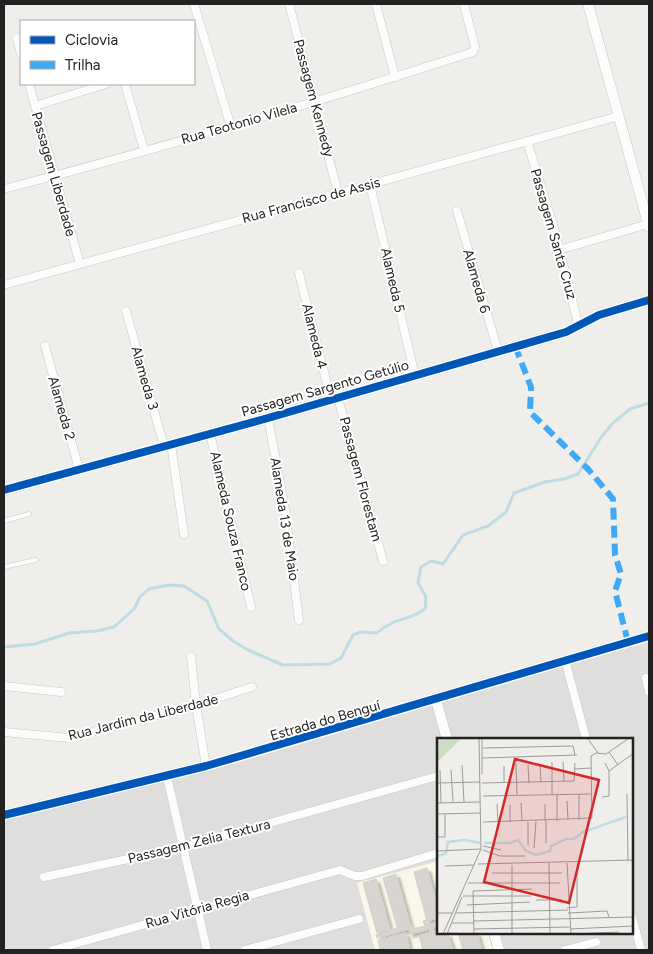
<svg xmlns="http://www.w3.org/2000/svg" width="653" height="954" viewBox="0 0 653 954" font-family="Figtree,sans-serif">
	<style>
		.residential { fill: #dfdedc; fill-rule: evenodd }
		.education { fill: #f8f7e8 }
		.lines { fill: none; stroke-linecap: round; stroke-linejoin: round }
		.stream { stroke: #bfdbe3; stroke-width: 3 }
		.building { fill: #d7d4d2; stroke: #d3d0cc; filter: url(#shadow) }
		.service-casing { stroke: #c9c8c7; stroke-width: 5 }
		.minor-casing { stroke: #c9c8c7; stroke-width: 9 }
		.tertiary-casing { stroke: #c9c8c7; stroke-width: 11 }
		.service { stroke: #fdfcfc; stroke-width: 4 }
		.minor { stroke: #fdfcfc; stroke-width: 8 }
		.tertiary { stroke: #fdfcfc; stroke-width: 10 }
		.quiet { stroke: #3fa9f5; stroke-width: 6; stroke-dasharray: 12 6; stroke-linecap: butt }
		.cycleway-casing { stroke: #fff; stroke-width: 11 }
		.cycleway { stroke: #0057b8; stroke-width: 8 }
		.labels { text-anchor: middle; stroke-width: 4; stroke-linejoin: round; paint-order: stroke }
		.street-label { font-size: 14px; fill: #222; stroke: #fff }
		.inset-river { fill: none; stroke: #bfdbe3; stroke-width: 2.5 }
		.inset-road { fill: none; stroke: #9e9c9b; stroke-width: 1 }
		.view { fill: #d62828; fill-opacity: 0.15; stroke: #d62828; stroke-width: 2.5 }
		.inset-edge { fill: none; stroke: #222; stroke-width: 2.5 }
	</style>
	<defs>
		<filter id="shadow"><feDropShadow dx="3.5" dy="3.5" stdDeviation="1" flood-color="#0004"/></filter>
	</defs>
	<rect width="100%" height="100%" fill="#f0eeeb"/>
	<path class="residential" d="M649 637V950H4V815L178 774ZM438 739H632V933H438Z"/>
	<polygon class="education" points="438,861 438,933 488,933 493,950 375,950 357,883"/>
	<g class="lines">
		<path class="stream" d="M4 647 35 644 69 633 97 631 114 627 134 609 140 597 149 589 169 585 184 586 207 601 219 629 233 641 248 650 283 665 330 664 341 658 353 635 361 632 377 633C396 616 408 622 425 609L426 597 418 583 421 567 431 561 443 564 463 535 488 526 506 512 514 493 545 482 564 479 578 474 602 436 613 423 630 409 649 403"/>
	</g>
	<g class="building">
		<polygon points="427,868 438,908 438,918 427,921 414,872"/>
		<polygon points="396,874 410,924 397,927 383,878"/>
		<polygon points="376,879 390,929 377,933 363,883"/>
		<polygon points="427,920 427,925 438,922 438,926 433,927 434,932 430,933 429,928 410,934 409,929 377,938 376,935 382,933 381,931 385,930 385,932 405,925 412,925 413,929 425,926 423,921"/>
		<polygon points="438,931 442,935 448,934 453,950 423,950 419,936"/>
		<polygon points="406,933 410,950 380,950 378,940"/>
		<polygon points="458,933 477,933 482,950 463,950"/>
	</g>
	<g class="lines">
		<g class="service-casing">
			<g id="service">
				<polyline points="4,521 29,514"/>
				<polyline points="4,567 36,560"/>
			</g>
		</g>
		<g class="minor-casing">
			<g id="minor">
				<polyline points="194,4 231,127"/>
				<polyline points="289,4 338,193"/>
				<polyline points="376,4 395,77"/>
				<polyline points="17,38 21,54"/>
				<polyline points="29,84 80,264"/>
				<polyline points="125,84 144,150"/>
				<polyline points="35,106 106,84"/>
				<polyline points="527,141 554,228 579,327"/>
				<polyline points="370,184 415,376"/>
				<path d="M4 189C162 148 318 102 473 52L475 47 464 4"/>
				<polyline points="457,211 498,351"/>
				<polyline points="559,250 648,224"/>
				<polyline points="299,273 331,400"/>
				<polyline points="4,285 619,116"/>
				<polyline points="126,311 164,446"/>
				<polyline points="45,346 79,469"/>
				<polyline points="338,398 383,561"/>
				<polyline points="268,418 285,509 299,620"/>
				<polyline points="210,434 251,607"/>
				<polyline points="171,444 184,534"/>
				<polyline points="191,657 196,705 206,766"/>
				<polyline points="565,660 586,739"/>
				<polyline points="646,678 649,691"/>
				<polyline points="4,686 61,692"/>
				<polyline points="4,732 69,738 196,705 252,687"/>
				<polyline points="167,777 207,950"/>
				<polyline points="44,877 184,847 438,776"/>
				<polyline points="632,917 641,950"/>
				<polyline points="53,950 340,870 355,876 362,876 438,853"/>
				<polyline points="245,950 359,919"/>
				<polyline points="565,950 596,942"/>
			</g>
		</g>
		<g class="tertiary-casing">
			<g id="tertiary">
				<polyline points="588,4 649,227"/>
				<polyline points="4,490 268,418 566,332 599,315 649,300"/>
				<polyline points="436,700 447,739"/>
				<polyline points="4,815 206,766 649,636"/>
				<polyline points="494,933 499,950"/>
			</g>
		</g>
		<use href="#service" class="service"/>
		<use href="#minor" class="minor"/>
		<use href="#tertiary" class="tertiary"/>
		<polyline class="quiet" points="515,346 531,387 530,412 588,469 613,499 615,555 621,574 615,591 628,642"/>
		<g class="cycleway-casing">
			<g id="cycleway">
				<polyline points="4,490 268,418 566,332 599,315 649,300"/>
				<polyline points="4,815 206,766 649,636"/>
			</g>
		</g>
		<use href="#cycleway" class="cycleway"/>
	</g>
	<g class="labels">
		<g class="street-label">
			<text transform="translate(314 98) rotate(75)" y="5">Passagem Kennedy</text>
			<text transform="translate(239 123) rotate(-16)" y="5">Rua Teotonio Vilela</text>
			<text transform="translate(54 174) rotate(74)" y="5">Passagem Liberdade</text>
			<text transform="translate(311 200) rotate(-15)" y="5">Rua Francisco de Assis</text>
			<text transform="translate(554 234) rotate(74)" y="5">Passagem Santa Cruz</text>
			<text transform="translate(393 280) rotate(77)" y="5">Alameda 5</text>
			<text transform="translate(477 281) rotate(74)" y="5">Alameda 6</text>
			<text transform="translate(315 336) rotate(76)" y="5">Alameda 4</text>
			<text transform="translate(145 378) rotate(74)" y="5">Alameda 3</text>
			<text transform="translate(325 388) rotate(-16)" y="5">Passagem Sargento Getúlio</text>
			<text transform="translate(62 408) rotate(74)" y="5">Alameda 2</text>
			<text transform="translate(361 479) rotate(75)" y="5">Passagem Florestam</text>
			<text transform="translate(285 519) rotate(81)" y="5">Alameda 13 de Maio</text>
			<text transform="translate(231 521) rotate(77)" y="5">Alameda Souza Franco</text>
			<text transform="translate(143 717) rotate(-14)" y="5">Rua Jardim da Liberdade</text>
			<text transform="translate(325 720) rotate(-16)" y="5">Estrada do Benguí</text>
			<text transform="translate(199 841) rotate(-14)" y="5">Passagem Zelia Textura</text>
			<text transform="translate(197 909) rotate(-16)" y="5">Rua Vitória Regia</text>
		</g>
	</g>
	<g transform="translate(437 738)">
		<rect width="196" height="196" fill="#f0eeeb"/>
		<path d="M0 1H24L0 24Z" fill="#cbdec1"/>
		<path class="inset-river" d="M47 105H73L81 102 89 113 99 117 113 113 114 108 129 101H137L146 94 189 79M0 119 9 115 11 104 28 102 43 105"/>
		<path class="inset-road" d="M45 1V36M151 1 161 15M46 10 136 8 138 17M172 14 181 27M45 20 140 17M115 24V57M126 24 127 43M79 26 80 57M103 26 104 44M25 27 27 64M91 27 92 45M67 28V45M138 31 154 30M3 32 4 65M14 32 16 64M172 33 197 15M0 45 43 44M45 45 137 43 138 25M142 56V82M190 56 191 122M46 58 154 56M165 59 172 58V33L168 25M130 63 131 82M0 65 43 64M84 65 85 83M60 66 61 84M108 66V83M73 67V84M0 76 43 75M109 83V105M120 83V57M46 84 155 80 154 18 159 15 169 16 191 1M0 99H8V76M91 107V84M46 108 64 112M97 110 99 83M46 112 63 118H88M0 113 44 111M112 125 113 196M130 125 134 196M41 126 197 122M75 127V196M8 128 36 127M55 135H125M31 145H123M26 158H94M99 162H125M30 167 93 164M130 170 140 169V129M0 175H16M19 175 131 172M131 175 170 173 172 179M37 183 197 179M15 185H37M37 191 133 189M133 191 197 188M10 195 32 196M6 196 44 111 42 1M10 196 25 159M37 196 36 153 95 151M134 196 182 194"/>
		<path class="view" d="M78 21 162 42 132 165 47 144Z"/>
		<rect width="196" height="196" class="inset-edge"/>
	</g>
	<rect width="653" height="954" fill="none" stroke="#222222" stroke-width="10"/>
	<rect x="20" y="20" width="175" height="65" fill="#ffffff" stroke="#a7a7a7"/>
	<rect x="30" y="36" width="25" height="8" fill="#0057b8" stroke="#a7a7a7"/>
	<text x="65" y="45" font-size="15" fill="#222222">Ciclovia</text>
	<rect x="30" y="61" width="25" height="8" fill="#3fa9f5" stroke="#a7a7a7"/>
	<text x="65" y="70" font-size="15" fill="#222222">Trilha</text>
</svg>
